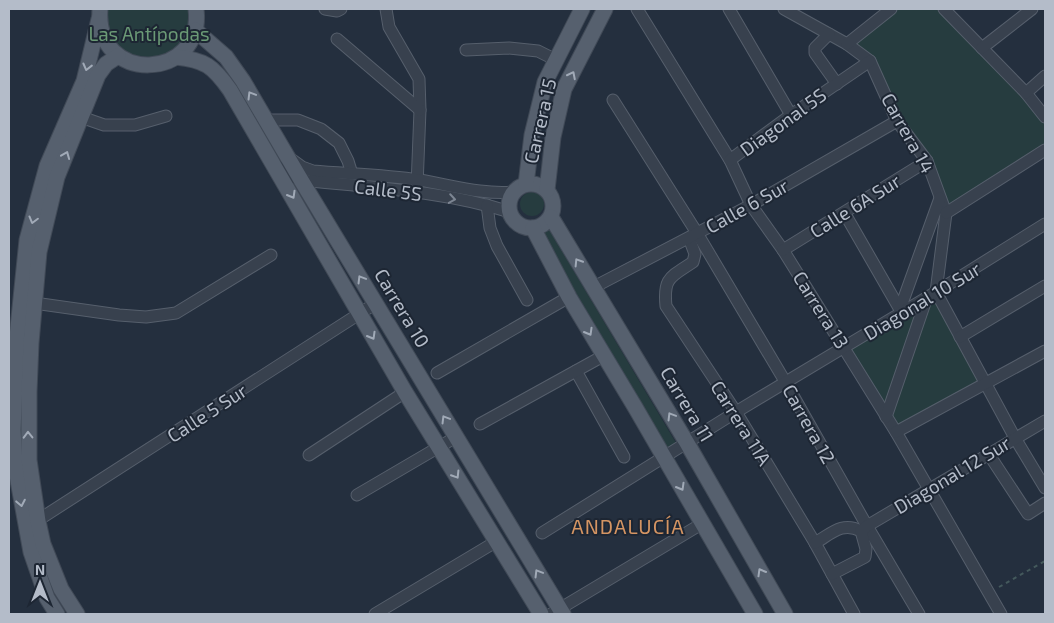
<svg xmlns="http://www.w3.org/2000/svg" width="1054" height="623" viewBox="0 0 1054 623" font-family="'Exo 2',sans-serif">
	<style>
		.green { fill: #263c3f }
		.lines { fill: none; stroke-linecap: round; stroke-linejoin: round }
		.minor-casing { stroke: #565f6c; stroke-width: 13 }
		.major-casing { stroke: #414a57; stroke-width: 17 }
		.path { stroke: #44595c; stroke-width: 2; stroke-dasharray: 4 4; stroke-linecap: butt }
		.minor { stroke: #38414e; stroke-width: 11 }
		.major { stroke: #56606e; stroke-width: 15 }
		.oneway { stroke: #a1aab7 }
		.oneway2 { stroke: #7c8592 }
		.labels { text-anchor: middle; stroke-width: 4; stroke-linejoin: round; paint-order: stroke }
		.park-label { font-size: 19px; fill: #6b9a76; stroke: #1d2633 }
		.street-label { font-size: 19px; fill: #b4bcc9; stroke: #1d2633 }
		.neighbourhood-label { font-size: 20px; letter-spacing: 1px; fill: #d59563; stroke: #1d2633 }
	</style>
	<rect width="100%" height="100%" fill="#242f3e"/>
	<g class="green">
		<polygon points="107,9 191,9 190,28 177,48 156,58 132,55 121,49 113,39 108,28"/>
		<polygon points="891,9 944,9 1045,117 1045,150 946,213 927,161 897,121 870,61 847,44"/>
		<circle cx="532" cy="204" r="12"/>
		<polygon points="549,227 550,231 676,443 668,448 539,231"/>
		<polygon points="934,301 980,382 898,426 849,349 900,318"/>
	</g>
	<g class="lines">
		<g class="minor-casing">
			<g id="minor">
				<polyline points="325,9 337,11 341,9"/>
				<polyline points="386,9 389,27 419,79 420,110 417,186"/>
				<polyline points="637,9 730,160 751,205 783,250 896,432 1001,614"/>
				<polyline points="729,9 791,115"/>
				<polyline points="784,9 847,44 870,61 897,121 927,161 946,213 936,292 1015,438 1045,488"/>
				<polyline points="944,9 1026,93 1045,117"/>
				<polyline points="829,34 815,48 815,53 837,84"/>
				<polyline points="337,39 420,110"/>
				<polyline points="847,44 891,9"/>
				<polyline points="982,48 1032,9"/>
				<polyline points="466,50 509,48 538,51 556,60"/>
				<polyline points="1026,93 1045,76"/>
				<polyline points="613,100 697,233 786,383 867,526 919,614"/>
				<polyline points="81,117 104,125 135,125 166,116"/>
				<polyline points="267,120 298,120 321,129 339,143 348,161 352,174"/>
				<path d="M291 159 302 167 313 171C348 174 385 175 419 180 451 185 482 195 514 192"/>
				<polyline points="730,160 791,115 870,61"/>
				<path d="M276 165 289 176 301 180C369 187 445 191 510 212"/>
				<polyline points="487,205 490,228 497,246 527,300"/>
				<polyline points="946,213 1045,150"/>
				<polyline points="845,214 902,313"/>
				<path d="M689 238 695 254 693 262C671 277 663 277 666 306L736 412 815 543 854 614"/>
				<polyline points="783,250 927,161"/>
				<polyline points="594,287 751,205 897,121"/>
				<polyline points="34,303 119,315 146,317 176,313 271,255"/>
				<polyline points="900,309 940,198"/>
				<polyline points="960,337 1045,286"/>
				<polyline points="576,371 624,457"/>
				<polyline points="437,373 569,297"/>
				<polyline points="886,417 927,297"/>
				<polyline points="480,424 603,356"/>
				<polyline points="896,432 1045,351"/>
				<polyline points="988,453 1028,514 1045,503"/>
				<polyline points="309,455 405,392"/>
				<polyline points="357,495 456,437"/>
				<polyline points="32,524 376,303"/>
				<polyline points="542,533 736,412 936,292 1045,224"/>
				<path d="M815 543C831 534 842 521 861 531"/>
				<polyline points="832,574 865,557 866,549 861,531 867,526 1045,421"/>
				<polyline points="375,614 497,541"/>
				<polyline points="551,614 703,523"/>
			</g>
		</g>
		<g class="major-casing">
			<g id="major">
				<path d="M100 9C94 86 205 81 196 9"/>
				<polyline points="195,30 226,57 243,81 301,180 563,614"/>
				<path d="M176 57C205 60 213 66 230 90L405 392 541 614"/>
				<circle cx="531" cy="206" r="22"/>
				<polyline points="526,184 532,135 545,82 582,9"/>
				<polyline points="547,190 553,137 564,89 605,9"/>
				<polyline points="551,217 687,443 785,614"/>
				<polyline points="533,228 569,297 635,407 755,614"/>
				<polyline points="57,614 47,598 31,552 15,464 13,430 17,337 27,240 47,166 84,81 99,19"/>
				<polyline points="77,614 61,589 43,544 38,521 29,460 29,392 31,343 39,252 57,177 98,75 106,64 118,56"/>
			</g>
		</g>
		<polyline class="path" points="999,587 1045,561"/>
		<use href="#minor" class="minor"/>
		<use href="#major" class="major"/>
	</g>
	<defs><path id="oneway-chevron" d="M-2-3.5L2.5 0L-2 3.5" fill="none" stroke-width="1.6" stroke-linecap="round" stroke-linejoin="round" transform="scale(1.25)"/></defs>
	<g class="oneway">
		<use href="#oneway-chevron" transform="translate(87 67) rotate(104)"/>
		<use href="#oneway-chevron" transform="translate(572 75) rotate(-63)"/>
		<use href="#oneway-chevron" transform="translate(251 95) rotate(-121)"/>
		<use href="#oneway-chevron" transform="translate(66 155) rotate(-68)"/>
		<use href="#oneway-chevron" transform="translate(292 195) rotate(60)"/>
		<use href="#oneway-chevron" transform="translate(33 220) rotate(105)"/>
		<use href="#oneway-chevron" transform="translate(578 262) rotate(-122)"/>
		<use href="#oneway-chevron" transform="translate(361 279) rotate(-121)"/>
		<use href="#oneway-chevron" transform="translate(589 332) rotate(60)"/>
		<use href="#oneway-chevron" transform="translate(372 336) rotate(60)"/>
		<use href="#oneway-chevron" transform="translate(671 416) rotate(-121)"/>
		<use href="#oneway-chevron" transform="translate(445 419) rotate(-121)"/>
		<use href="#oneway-chevron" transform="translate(28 435) rotate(-91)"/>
		<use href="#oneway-chevron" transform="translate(456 475) rotate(58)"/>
		<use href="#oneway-chevron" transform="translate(681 487) rotate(60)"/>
		<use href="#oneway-chevron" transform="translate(21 503) rotate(79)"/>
		<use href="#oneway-chevron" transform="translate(761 572) rotate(-120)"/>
		<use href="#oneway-chevron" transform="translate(538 573) rotate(-121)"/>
	</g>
	<use class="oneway2" href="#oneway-chevron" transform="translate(452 199) rotate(9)"/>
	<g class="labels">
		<g class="park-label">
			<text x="149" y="41">Las Antípodas</text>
		</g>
		<g class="street-label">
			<text transform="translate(540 121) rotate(-77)" y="7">Carrera 15</text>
			<text transform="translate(783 122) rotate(-36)" y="7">Diagonal 5S</text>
			<text transform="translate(908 133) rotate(61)" y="7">Carrera 14</text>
			<text transform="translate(388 190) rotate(7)" y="7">Calle 5S</text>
			<text transform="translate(747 206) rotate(-29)" y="7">Calle 6 Sur</text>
			<text transform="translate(855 206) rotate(-32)" y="7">Calle 6A Sur</text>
			<text transform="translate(922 301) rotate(-31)" y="7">Diagonal 10 Sur</text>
			<text transform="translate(402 308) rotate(59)" y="7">Carrera 10</text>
			<text transform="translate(821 310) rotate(58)" y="7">Carrera 13</text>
			<text transform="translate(687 404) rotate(59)" y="7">Carrera 11</text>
			<text transform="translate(207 413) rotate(-33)" y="7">Calle 5 Sur</text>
			<text transform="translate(741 423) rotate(58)" y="7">Carrera 11A</text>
			<text transform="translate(809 424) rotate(61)" y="7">Carrera 12</text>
			<text transform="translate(952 475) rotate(-31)" y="7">Diagonal 12 Sur</text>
		</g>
		<g class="neighbourhood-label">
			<text x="628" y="534">ANDALUCÍA</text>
		</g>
	</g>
	<rect width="1054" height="623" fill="none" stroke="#b4bcc9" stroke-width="20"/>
	<g transform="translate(40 583)" stroke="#1d2633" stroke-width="4" paint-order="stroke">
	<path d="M0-4L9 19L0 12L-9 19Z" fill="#b4bcc9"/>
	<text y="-8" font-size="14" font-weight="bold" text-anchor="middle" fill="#b4bcc9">N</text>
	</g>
</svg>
